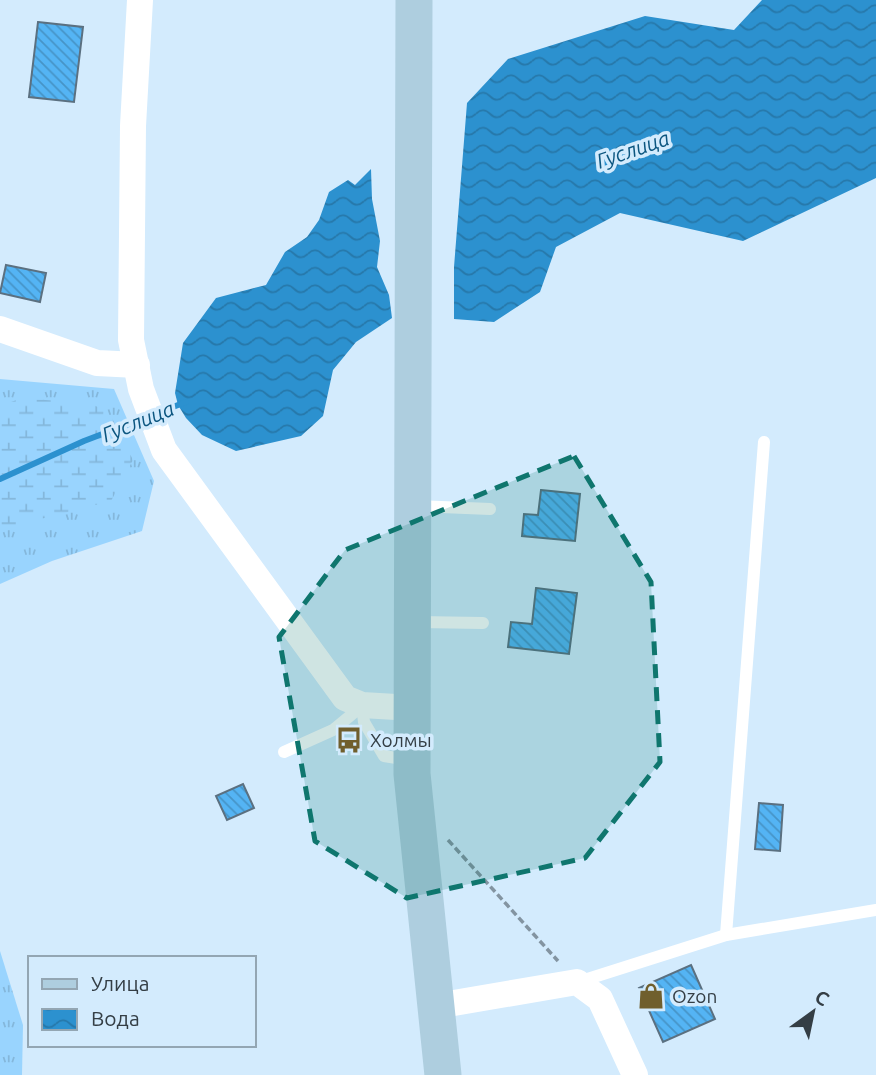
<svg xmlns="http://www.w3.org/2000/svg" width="876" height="1075" viewBox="0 0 876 1075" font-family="Ubuntu,sans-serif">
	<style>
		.grass { fill: url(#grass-tufts) }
		.wetland { fill: url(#wetland-marsh) }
		.water { fill: url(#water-waves) }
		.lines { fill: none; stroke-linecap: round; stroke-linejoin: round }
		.stream { stroke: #2c91cf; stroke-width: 6 }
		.building { fill: url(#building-back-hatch); stroke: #5b7080; stroke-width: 2 }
		.path { stroke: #8394a1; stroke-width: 3.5; stroke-dasharray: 7 3.5; stroke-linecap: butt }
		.lane { stroke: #fff; stroke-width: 12 }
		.street { stroke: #fff; stroke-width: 26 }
		.secondary { stroke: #aecedf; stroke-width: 37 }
		.marked { fill: #0f766e; fill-opacity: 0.2; stroke: #0f766e; stroke-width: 5; stroke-dasharray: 14 9; stroke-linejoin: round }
		.labels { text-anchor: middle; stroke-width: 7; stroke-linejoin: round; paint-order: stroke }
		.poi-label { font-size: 19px; fill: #343e45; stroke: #d3ebfd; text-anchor: start }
		.water-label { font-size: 21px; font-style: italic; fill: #0c5680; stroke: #d3ebfd }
	</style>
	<defs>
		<pattern id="grass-tufts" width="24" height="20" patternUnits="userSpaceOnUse" patternTransform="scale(1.75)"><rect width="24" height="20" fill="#99d4fe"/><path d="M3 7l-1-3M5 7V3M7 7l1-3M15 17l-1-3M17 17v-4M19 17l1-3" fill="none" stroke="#84b7db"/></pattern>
		<pattern id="wetland-marsh" width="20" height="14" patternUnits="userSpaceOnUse" patternTransform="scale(1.75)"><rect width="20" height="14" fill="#99d4fe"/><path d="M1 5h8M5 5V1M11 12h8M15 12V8" fill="none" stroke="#84b7db"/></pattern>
		<pattern id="water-waves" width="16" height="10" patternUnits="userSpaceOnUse" patternTransform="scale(1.75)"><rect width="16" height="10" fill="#2c91cf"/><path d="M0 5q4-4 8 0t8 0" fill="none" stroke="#2678aa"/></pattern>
		<pattern id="building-back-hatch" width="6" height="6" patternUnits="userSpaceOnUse" patternTransform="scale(1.75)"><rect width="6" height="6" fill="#54b4f4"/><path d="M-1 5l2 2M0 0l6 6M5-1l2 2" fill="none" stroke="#4694c7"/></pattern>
	</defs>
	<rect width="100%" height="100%" fill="#d3ebfd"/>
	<g class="grass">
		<polygon points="0,379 114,389 154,481 142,531 52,561 0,584"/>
		<polygon points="0,951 23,1025 22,1075 0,1075"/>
	</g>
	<polygon class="wetland" points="22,398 93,404 111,416 133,460 111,501 17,525 0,534 0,406"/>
	<g class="water">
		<polygon points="762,0 876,0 876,178 743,241 620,213 556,247 540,292 494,322 454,319 454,267 467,103 508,59 645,16 734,30"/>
		<polygon points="371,169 372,199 380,241 377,267 389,295 392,318 356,342 333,370 323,416 301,436 236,451 202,435 186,418 178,405 175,393 183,343 216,298 266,285 285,252 307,237 319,220 329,192 348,180 355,185"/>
	</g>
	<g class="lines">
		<g class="stream">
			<polyline points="157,413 186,402"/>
			<polyline points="0,479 84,441 147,417"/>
		</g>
	</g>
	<g class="building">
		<polygon points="38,22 83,27 74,102 29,97"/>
		<polygon points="6,265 46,273 40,302 0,293"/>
		<polygon points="541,490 580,494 575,541 522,536 524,514 538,515"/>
		<polygon points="536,588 577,593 569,654 508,647 511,622 532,624"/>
		<polygon points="243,784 254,808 227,820 216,796"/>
		<polygon points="759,803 783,805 780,851 755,849"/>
		<polygon points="691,965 715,1019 663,1042 639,988"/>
	</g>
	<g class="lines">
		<polyline class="path" points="448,840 558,961"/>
		<g class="lane">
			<polyline points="417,506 490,509"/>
			<polyline points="417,622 483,623"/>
			<polyline points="362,705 364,722 384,756 408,760"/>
			<polyline points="284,752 333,730 362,706"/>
			<polyline points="726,935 764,442"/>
			<polyline points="578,982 726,935 876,910"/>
		</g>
		<g class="street">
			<polyline points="140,0 133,126 131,340 141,389 164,450 345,698 362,705 413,708"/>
			<polyline points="0,329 97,363 137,365"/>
			<polyline points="436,1006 577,982 600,999 635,1075"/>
		</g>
		<polyline class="secondary" points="414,0 412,774 443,1075"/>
	</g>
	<path class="marked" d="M574 456 651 582 660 762 585 858 407 898 315 841 279 637 345 550Z"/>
	<defs>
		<g id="bus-bare" transform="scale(2.1)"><path d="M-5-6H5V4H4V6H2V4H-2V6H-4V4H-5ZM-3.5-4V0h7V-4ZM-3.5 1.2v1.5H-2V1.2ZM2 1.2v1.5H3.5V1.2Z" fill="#705f2d" stroke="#d3ebfd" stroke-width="2.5" paint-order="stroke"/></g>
		<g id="shop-bare" transform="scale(2.1)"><path d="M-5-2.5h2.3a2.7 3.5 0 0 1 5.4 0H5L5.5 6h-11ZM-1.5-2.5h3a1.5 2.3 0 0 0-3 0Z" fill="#705f2d" stroke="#d3ebfd" stroke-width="2.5" paint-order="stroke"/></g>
	</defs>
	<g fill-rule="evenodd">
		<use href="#bus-bare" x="349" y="740"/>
		<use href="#shop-bare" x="651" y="996"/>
	</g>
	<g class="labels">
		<g class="poi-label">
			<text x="370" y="747">Холмы</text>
			<text x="672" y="1003">Ozon</text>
		</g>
		<g class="water-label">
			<text transform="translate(633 150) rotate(-19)" y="7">Гуслица</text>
			<text transform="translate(138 422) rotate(-22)" y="7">Гуслица</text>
		</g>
	</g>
	<rect x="28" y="956" width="228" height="91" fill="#d3ebfd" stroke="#93a6b3" stroke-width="2"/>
	<rect x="42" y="979" width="35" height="10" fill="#aecedf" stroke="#93a6b3" stroke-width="2"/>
	<text x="91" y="991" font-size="21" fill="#343e45">Улица</text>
	<rect x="42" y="1009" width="35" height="21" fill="url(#water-waves)" stroke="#93a6b3" stroke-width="2"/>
	<text x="91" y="1026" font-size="21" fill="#343e45">Вода</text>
	<g transform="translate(813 1012) rotate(33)" stroke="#d3ebfd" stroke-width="5" paint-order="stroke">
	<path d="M0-5L12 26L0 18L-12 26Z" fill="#343e45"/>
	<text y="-10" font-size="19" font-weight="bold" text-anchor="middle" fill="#343e45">С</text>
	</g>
</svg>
